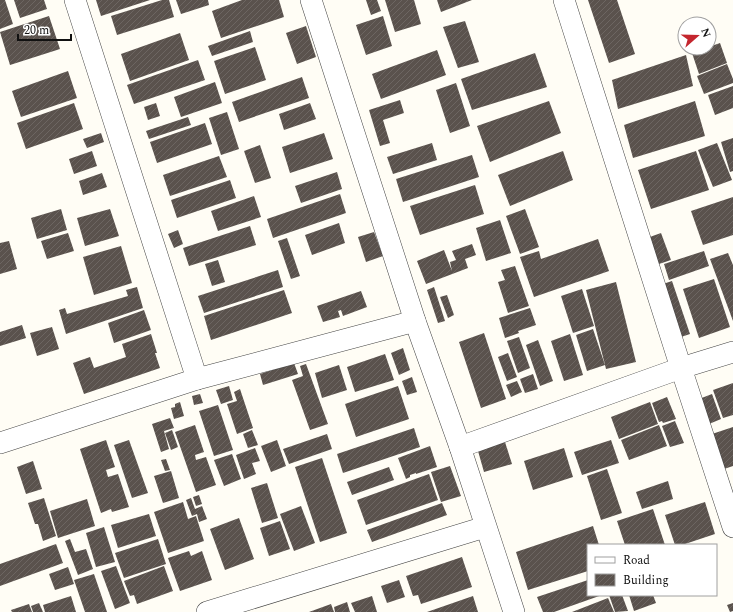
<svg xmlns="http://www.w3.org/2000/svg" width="733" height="612" viewBox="0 0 733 612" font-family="Spectral,serif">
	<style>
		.building { fill: url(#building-hatch) }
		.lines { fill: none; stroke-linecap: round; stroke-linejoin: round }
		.minor-casing { stroke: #444; stroke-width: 22 }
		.minor { stroke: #fff; stroke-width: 21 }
	</style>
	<defs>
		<pattern id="building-hatch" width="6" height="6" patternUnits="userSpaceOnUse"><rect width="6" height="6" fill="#5a524d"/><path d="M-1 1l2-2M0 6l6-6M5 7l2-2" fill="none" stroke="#6d6662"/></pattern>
	</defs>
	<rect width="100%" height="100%" fill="#fffdf5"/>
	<g class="building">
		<polygon points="0,0 5,0 13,24 0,29"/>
		<polygon points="14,0 44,0 47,9 20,18"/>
		<polygon points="96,0 150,0 101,16"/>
		<polygon points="162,0 169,0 174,17 117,35 111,16"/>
		<polygon points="176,0 208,0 209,5 181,14"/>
		<polygon points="242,0 279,0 284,17 221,38 212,11"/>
		<polygon points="366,0 377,0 381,11 371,15"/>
		<polygon points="385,0 414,0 421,24 395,32"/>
		<polygon points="437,0 472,0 441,12"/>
		<polygon points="588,0 617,0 635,54 609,63"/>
		<polygon points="49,16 60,49 10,65 0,32"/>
		<polygon points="383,16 392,46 366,55 356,25"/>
		<polygon points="465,21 479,62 458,68 443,27"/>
		<polygon points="306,26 316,57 297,64 286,33"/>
		<polygon points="250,31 253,42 212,56 208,46"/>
		<polygon points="180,33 189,60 130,81 121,54"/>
		<polygon points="720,43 727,63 699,74 692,53"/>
		<polygon points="255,47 266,80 225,94 214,61"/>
		<polygon points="437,50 446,75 381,99 372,74"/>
		<polygon points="535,53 547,87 472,110 461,79"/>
		<polygon points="686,55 693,86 618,109 612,80"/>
		<polygon points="198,60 205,80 134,104 127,85"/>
		<polygon points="727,64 733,79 733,83 704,94 697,76"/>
		<polygon points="68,71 77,98 21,117 12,91"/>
		<polygon points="302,77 309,98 239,122 232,102"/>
		<polygon points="215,82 222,103 181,117 174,97"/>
		<polygon points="456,83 470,126 450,133 436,90"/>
		<polygon points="733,86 733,108 715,115 708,95"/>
		<polygon points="400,100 404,113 383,120 390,143 380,146 369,110"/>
		<polygon points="549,101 561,133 490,162 477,126"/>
		<polygon points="695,101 705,136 633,158 624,125"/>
		<polygon points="74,103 83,129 26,149 17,123"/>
		<polygon points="156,103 160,116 148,120 144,107"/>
		<polygon points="310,103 316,119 284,130 279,114"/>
		<polygon points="227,112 239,149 221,155 209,118"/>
		<polygon points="188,117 191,125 149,139 146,131"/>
		<polygon points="205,123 212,144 157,163 150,142"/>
		<polygon points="101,133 104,142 87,148 83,139"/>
		<polygon points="324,133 333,159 290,173 282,147"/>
		<polygon points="733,138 733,171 730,172 721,142"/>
		<polygon points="432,143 437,160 393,174 387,157"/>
		<polygon points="717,143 732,180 713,187 698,150"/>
		<polygon points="260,145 271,178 255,183 244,151"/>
		<polygon points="92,151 97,166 74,174 69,159"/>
		<polygon points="563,151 573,180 510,206 498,175"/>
		<polygon points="696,151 709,190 651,209 638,170"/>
		<polygon points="472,155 479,177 403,202 396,179"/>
		<polygon points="219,156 227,177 170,196 163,175"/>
		<polygon points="337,172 342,189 301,203 295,186"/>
		<polygon points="102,173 107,187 83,195 79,181"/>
		<polygon points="230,180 236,198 177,218 171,200"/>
		<polygon points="475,185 484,214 420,235 410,206"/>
		<polygon points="340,194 346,213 273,238 267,219"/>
		<polygon points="254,196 261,217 218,231 211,211"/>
		<polygon points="733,197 733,235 703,245 691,211"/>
		<polygon points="61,209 67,230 37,239 31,218"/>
		<polygon points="110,209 119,236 85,246 77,218"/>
		<polygon points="525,209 539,247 520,254 506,216"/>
		<polygon points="500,220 511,253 486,261 476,228"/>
		<polygon points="339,223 345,243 312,255 305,235"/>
		<polygon points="250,226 256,245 189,266 183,248"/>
		<polygon points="178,230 183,244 174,248 168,234"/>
		<polygon points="374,232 383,256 366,262 358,237"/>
		<polygon points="68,233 74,251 47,259 41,241"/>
		<polygon points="661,233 671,260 656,265 647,238"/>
		<polygon points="287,238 300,276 291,279 278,241"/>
		<polygon points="598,239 609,271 534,297 520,257 539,251 541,259"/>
		<polygon points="9,241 17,269 0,274 0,243"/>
		<polygon points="472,244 476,255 465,259 468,268 426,284 417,261 444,250 452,271 450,262 456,260 452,251"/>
		<polygon points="121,246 132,283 94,295 83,257"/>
		<polygon points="704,251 709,266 669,280 664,264"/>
		<polygon points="728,253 733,265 733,321 710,259"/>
		<polygon points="218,260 225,282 212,286 205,264"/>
		<polygon points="515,266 529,306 508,313 498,282 505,280 501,270"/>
		<polygon points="278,270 283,287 204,313 198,296"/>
		<polygon points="714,279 730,327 699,338 683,289"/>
		<polygon points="672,281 690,334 681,337 663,284"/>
		<polygon points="616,282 636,362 606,369 586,290"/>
		<polygon points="137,287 143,308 66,334 59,310 65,308 67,314 128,296 126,290"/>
		<polygon points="434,287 445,321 438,323 427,290"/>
		<polygon points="582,289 594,326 573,333 561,296"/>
		<polygon points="284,290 292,313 211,340 204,316"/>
		<polygon points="361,291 367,307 343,316 341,310 338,311 340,317 323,322 317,306"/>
		<polygon points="447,295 454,315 448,318 440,297"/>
		<polygon points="530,308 536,325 518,331 519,333 505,338 499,318"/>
		<polygon points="144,310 151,330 114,343 108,323"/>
		<polygon points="22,325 26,338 0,346 0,332"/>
		<polygon points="52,327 59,349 37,356 30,333"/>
		<polygon points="593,329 605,365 587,371 576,335"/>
		<polygon points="484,333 506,399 481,408 459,342"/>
		<polygon points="151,334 157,353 155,353 160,368 84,394 73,363 90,357 94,368 126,357 122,344"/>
		<polygon points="570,334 583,375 564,381 551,341"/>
		<polygon points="519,337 530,368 518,373 507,341"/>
		<polygon points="538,340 553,381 540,386 526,345"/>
		<polygon points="403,348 410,370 399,375 391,353"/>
		<polygon points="508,353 517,377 507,381 498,357"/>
		<polygon points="385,354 394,380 355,392 347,367"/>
		<polygon points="294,363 298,374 263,385 260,374"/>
		<polygon points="306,364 328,424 310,430 292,380 303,376 300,366"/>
		<polygon points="339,365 347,390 322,398 315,373"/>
		<polygon points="533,374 538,389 525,393 520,379"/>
		<polygon points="412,377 417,392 407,395 402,381"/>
		<polygon points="517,381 522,392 511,397 506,385"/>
		<polygon points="733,383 733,415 723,418 713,390"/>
		<polygon points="229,386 233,400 221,404 216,390"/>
		<polygon points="398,386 409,419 356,437 345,404"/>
		<polygon points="240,389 253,428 237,434 227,404 237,401 234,392"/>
		<polygon points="200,394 203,403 194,405 192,396"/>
		<polygon points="712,394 721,419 709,424 699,399"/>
		<polygon points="667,397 676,419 663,423 662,421 659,422 652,403"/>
		<polygon points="180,402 184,416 174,419 171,408 175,407 175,404"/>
		<polygon points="650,402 658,424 619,439 611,417"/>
		<polygon points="218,405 233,450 214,456 199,411"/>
		<polygon points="170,418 174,428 164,431 169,449 161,452 152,424"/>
		<polygon points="675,421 684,443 670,447 662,426"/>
		<polygon points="195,425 204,452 195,455 196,460 206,457 216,485 196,492 175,432"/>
		<polygon points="659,425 667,446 629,460 621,440"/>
		<polygon points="733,427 733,466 721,470 709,435"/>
		<polygon points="414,428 420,447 343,473 337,454"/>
		<polygon points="172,430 178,447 171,450 165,433"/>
		<polygon points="252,430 258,445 248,448 243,434"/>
		<polygon points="327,434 332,449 289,464 283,449"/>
		<polygon points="106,440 115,467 106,470 108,477 118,474 129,507 112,512 111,509 101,513 80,449"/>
		<polygon points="129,440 148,493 132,498 114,445"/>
		<polygon points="277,440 286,466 271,472 261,446"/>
		<polygon points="611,440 619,463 582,475 574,452"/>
		<polygon points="505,442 512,464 484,472 478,451"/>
		<polygon points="430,446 437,467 416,474 416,473 410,475 410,477 406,479 398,458"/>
		<polygon points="255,448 260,461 252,463 256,474 244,479 236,455"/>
		<polygon points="564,448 573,477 533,490 524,461"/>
		<polygon points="232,454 241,479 224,486 214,460"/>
		<polygon points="322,458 347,533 320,542 295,467"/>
		<polygon points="166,459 170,470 165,471 161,460"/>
		<polygon points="33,461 42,489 26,494 17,467"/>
		<polygon points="450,466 461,496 441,502 431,472"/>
		<polygon points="389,467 394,480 352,495 347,482"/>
		<polygon points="607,469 622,513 601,520 587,476"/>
		<polygon points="171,471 179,498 163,503 154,476"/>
		<polygon points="429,474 438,500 366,525 357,500"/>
		<polygon points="668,481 673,499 642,509 636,492"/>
		<polygon points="267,483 278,518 262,523 251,488"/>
		<polygon points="199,495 202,504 196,506 193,497"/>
		<polygon points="44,498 56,536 43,541 38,524 35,524 28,503"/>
		<polygon points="191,498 195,509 202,506 207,519 199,522 197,514 192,516 186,500"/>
		<polygon points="87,499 95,526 58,538 50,511"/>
		<polygon points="183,502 188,519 196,516 204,541 168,553 154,512"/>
		<polygon points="705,502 715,534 682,545 675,545 665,515"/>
		<polygon points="442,503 447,515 372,542 367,530"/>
		<polygon points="301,506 315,543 294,551 280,514"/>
		<polygon points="653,509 665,545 625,545 617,521"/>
		<polygon points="149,514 156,536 118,548 111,525"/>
		<polygon points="239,518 254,559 225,570 210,529"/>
		<polygon points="280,521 290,549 269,556 260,528"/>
		<polygon points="593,526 599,545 588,545 588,571 528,590 516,552"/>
		<polygon points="104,527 115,562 96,567 86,533"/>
		<polygon points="70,539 75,552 86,549 93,569 78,575 65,541"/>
		<polygon points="158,539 166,564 124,578 115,553"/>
		<polygon points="56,544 63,563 0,586 0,564"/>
		<polygon points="189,551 191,556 202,551 212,580 180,591 168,558"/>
		<polygon points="462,557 472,587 421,604 418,595 413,596 406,576"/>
		<polygon points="116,566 130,603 115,609 101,571"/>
		<polygon points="164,566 173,591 137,604 134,595 130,596 124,581"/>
		<polygon points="68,567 74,584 55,590 49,574"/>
		<polygon points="94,574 107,612 85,612 74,580"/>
		<polygon points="399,580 405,597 387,603 381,586"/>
		<polygon points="588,580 588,595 602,595 554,612 543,612 537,597"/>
		<polygon points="609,595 622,595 628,611 615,612"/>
		<polygon points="629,595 653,595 656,603 634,611"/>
		<polygon points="71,596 76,612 45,612 43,605"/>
		<polygon points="372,596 377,612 355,612 351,603"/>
		<polygon points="473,596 478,612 427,612"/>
		<polygon points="608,598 614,612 572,612"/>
		<polygon points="347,602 350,612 335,612 334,607"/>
		<polygon points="39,603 43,612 33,612 31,606"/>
		<polygon points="733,603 733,611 730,612 727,605"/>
		<polygon points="29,604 32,612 12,612 11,610"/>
		<polygon points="331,604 334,612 309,612"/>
	</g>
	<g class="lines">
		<g class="minor-casing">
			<g id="minor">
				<polyline points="75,0 197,379"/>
				<polyline points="311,0 415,321 460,447 514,612"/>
				<polyline points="564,0 681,368 733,527"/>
				<polyline points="0,443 197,379 415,321"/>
				<polyline points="460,447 681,368 733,352"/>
				<polyline points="207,612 485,527"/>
			</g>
		</g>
		<use href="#minor" class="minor"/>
	</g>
	<rect x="587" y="544" width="130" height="52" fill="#ffffff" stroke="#a0a0a0"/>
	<rect x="595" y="557" width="20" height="6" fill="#ffffff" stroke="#a0a0a0"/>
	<text x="623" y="564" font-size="12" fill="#111111">Road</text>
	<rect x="595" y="574" width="20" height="12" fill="url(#building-hatch)" stroke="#a0a0a0"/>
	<text x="623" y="584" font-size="12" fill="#111111">Building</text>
	<g transform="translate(697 36) rotate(70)"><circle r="19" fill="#ffffff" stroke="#a0a0a0"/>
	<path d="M0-3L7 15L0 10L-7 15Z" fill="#c4262e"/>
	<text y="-6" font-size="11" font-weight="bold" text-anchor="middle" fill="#111111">N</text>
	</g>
	<path d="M18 34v6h53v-6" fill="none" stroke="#111111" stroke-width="2"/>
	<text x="24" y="34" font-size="12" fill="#111111" stroke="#ffffff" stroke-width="3" paint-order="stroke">20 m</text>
</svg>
